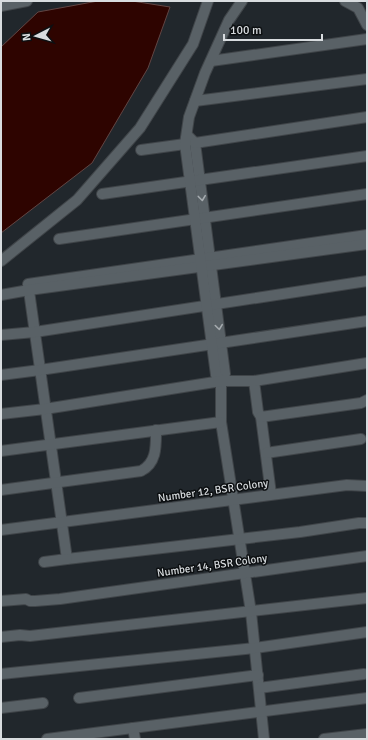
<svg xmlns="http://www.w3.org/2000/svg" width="368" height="740" viewBox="0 0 368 740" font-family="Signika,sans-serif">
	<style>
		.water { fill: #2e0400; stroke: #614543 }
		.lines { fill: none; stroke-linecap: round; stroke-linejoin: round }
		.minor-casing { stroke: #404549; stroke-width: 12 }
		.minor { stroke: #596166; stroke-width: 10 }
		.oneway { stroke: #a5abaf }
		.labels { text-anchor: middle; stroke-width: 3; stroke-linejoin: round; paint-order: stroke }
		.street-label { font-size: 11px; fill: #d8dcdf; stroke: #0d1012 }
	</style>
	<rect width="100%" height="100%" fill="#21272c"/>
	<polygon class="water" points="98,1 132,1 170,7 148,68 92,163 1,233 1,47 38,12"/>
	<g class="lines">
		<g class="minor-casing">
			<g id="minor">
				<polyline points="345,1 358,8 367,25"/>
				<polyline points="1,6 27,1"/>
				<polyline points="211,61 367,39"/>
				<polyline points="195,101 367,79"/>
				<polyline points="187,135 195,143 225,374 221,381 221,422 251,612 264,739"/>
				<polyline points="195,143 367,117"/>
				<polyline points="141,150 185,144"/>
				<polyline points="102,194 367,156"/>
				<polyline points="367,235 28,284 67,559 300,532 359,523 367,523"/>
				<polyline points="59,239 367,194"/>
				<polyline points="1,261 77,200 140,128 193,44 208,1"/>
				<polyline points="1,295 29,290 367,244"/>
				<polyline points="1,335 35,332 367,281"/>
				<polyline points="1,375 40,370 367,321"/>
				<polyline points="221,381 216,375 185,144 189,117 205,73 229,20 242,1"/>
				<polyline points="254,381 258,412 261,417 271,494"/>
				<polyline points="1,414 45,409 221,381 254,381 367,363"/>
				<polyline points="261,417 361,403 367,400"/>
				<polyline points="1,451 221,422"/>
				<polyline points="266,453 361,439"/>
				<path d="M1 490 141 471C157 463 156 446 156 430"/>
				<polyline points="1,530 347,485 367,486"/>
				<polyline points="44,562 67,559"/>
				<polyline points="1,601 26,599 30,601 35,601 60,599 367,556"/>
				<polyline points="1,637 20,635 30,636 367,598"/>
				<polyline points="1,674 255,648 367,632"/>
				<polyline points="259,688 364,674"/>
				<polyline points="79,698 258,675"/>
				<polyline points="1,708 43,703"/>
				<polyline points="133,728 135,739"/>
				<polyline points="47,739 367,698"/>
				<polyline points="324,739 367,734"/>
			</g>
		</g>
		<use href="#minor" class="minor"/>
	</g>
	<defs><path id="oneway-chevron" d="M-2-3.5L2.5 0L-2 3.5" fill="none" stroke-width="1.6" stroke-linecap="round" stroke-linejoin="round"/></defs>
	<g class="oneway">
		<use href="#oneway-chevron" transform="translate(202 198) rotate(83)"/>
		<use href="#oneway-chevron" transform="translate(219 327) rotate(82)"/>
	</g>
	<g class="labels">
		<g class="street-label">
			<text transform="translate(213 490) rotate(-8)" y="4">Number 12, BSR Colony</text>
			<text transform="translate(212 565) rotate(-8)" y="4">Number 14, BSR Colony</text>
		</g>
	</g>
	<rect width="368" height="740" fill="none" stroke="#d8dcdf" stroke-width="4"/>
	<g transform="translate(36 36) rotate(264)" stroke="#0d1012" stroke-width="3" paint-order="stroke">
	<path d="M0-3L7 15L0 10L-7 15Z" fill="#d8dcdf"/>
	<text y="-6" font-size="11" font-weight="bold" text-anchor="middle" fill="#d8dcdf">N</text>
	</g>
	<path d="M224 34v6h98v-6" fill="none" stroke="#d8dcdf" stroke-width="2"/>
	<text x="230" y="34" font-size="12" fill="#d8dcdf" stroke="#0d1012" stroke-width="3" paint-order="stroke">100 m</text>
</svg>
